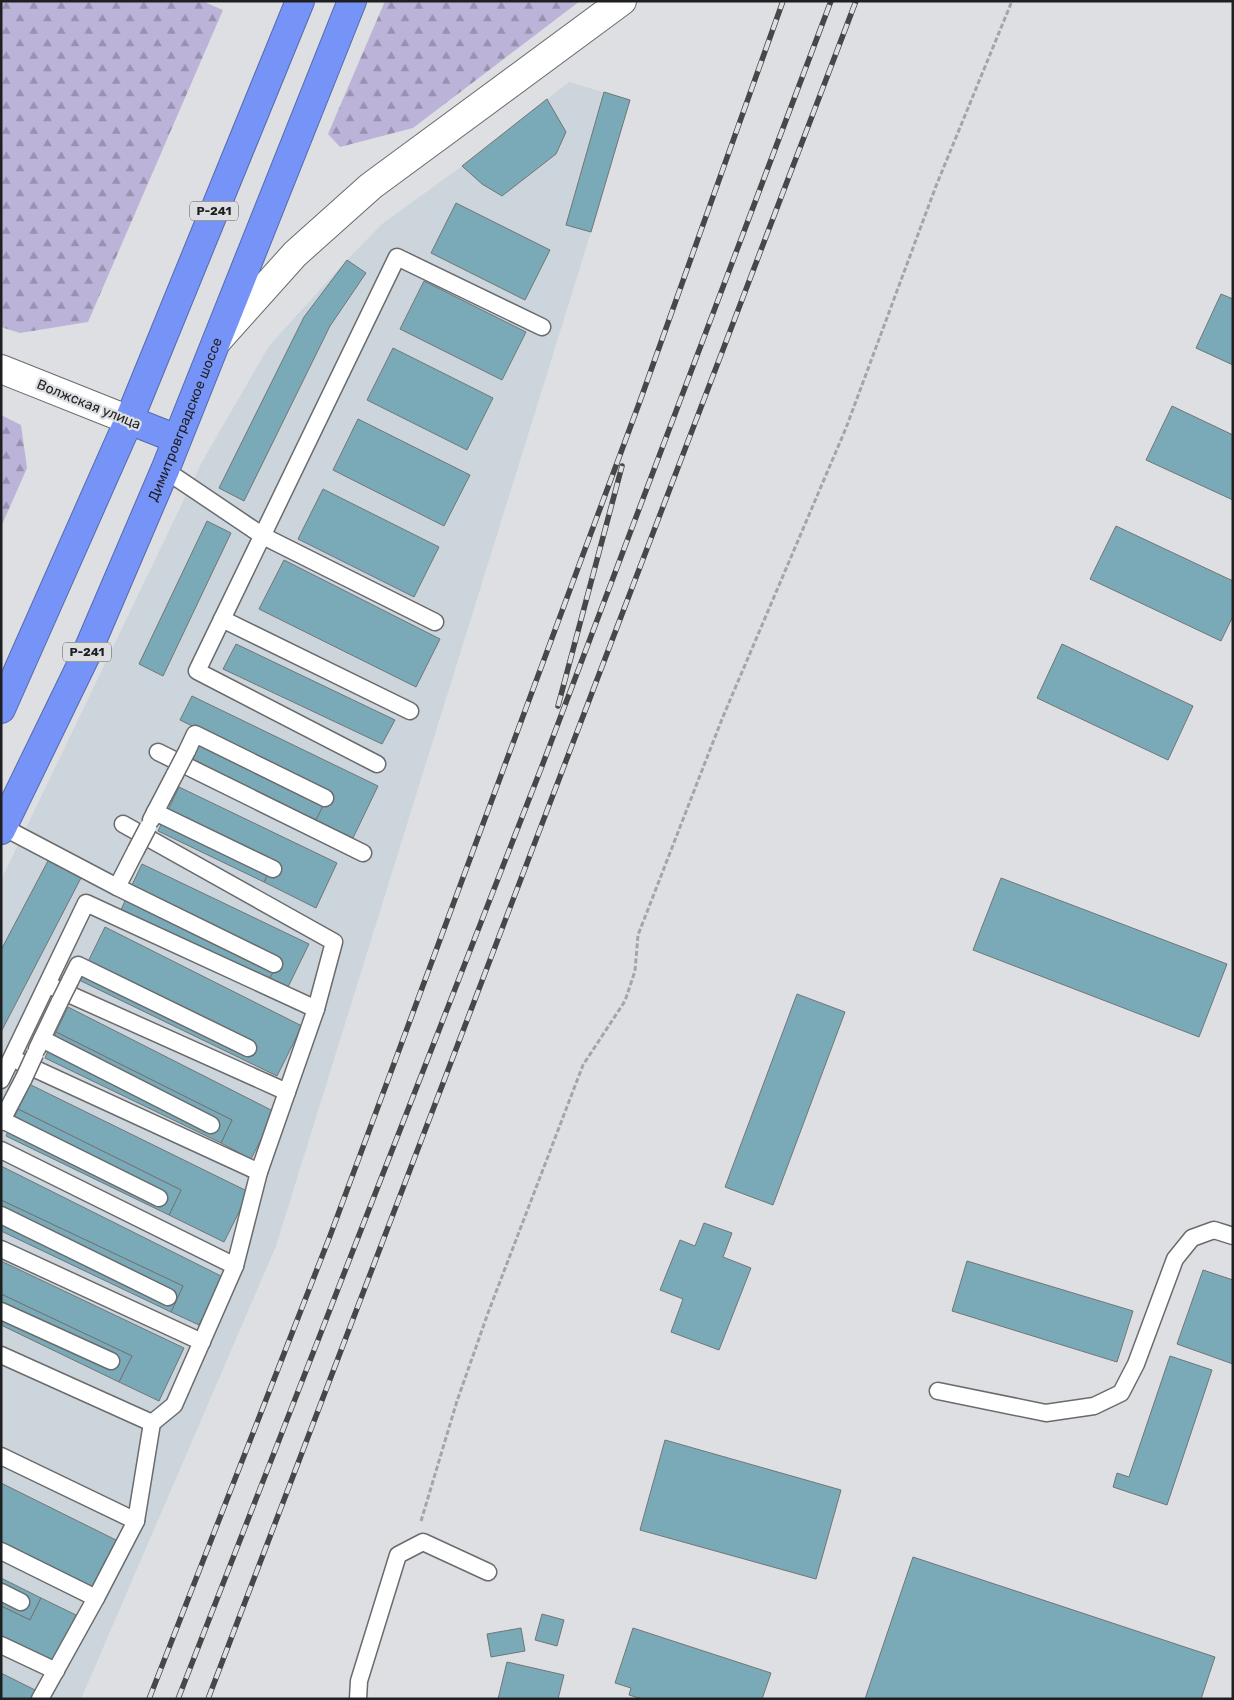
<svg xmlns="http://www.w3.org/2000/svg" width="1234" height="1700" viewBox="0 0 1234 1700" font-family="Rubik,sans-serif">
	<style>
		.built { fill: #ccd5dc }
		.forest { fill: url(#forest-firs) }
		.building { fill: #7aaab8; stroke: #727576 }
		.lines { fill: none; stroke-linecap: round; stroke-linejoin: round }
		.lane-casing { stroke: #696b6d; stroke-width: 19 }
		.secondary-casing { stroke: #696b6d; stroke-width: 30 }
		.highway-casing { stroke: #576aac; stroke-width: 30 }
		.path { stroke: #a3a5a8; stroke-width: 3; stroke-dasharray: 5 2.5; stroke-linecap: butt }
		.lane { stroke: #fff; stroke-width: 16 }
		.secondary { stroke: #fff; stroke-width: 28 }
		.highway { stroke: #7693f7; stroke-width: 28 }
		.rail-casing { stroke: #464748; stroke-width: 5.5 }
		.rail { stroke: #dddfe2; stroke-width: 4; stroke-dasharray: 11; stroke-linecap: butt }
		.lane-bridge-casing { stroke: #696b6d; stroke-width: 19; stroke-linecap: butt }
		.lane-bridge { stroke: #fff; stroke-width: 16 }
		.labels { text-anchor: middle; stroke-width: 4.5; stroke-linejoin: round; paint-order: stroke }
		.shield { fill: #dddfe2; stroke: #57595a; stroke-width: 1 }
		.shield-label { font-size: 12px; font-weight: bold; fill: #1e1f20 }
		.street-label { font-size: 14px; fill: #1e1f20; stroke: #dddfe2 }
	</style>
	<defs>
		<pattern id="forest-firs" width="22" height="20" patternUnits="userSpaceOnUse" patternTransform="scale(1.25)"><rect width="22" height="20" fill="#bcb3d9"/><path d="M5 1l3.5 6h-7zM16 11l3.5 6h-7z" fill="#9891b0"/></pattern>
	</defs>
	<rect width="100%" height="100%" fill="#dddfe2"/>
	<polygon class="built" points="569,82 630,100 591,232 276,1246 81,1699 1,1699 1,880 202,462 269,346 347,260 382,224 462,166"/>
	<g class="forest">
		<polygon points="1,1 202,1 223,10 88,322 20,333 1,327"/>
		<polygon points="385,1 580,1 413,128 340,147 328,134"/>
		<polygon points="1,415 21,425 27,468 1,527"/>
	</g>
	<g class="building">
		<polygon points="604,92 630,100 591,232 566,225"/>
		<polygon points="547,99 566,132 556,154 502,196 482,184 462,166"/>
		<polygon points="456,203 550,250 525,300 431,253"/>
		<polygon points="347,260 366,273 330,326 244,501 219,488 304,317"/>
		<polygon points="424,281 526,332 502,380 400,329"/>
		<polygon points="1221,294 1233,299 1233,365 1196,348"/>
		<polygon points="393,348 493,398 467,450 367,400"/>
		<polygon points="1172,406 1233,435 1233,500 1146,460"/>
		<polygon points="358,419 470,475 444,526 333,470"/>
		<polygon points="323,489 439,547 414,597 298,539"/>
		<polygon points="207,521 231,533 163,676 139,664"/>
		<polygon points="1116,526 1233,581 1233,616 1221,641 1090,579"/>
		<polygon points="284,560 440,639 416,687 259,609"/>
		<polygon points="236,644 395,720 382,744 223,669"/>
		<polygon points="1062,644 1193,706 1168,760 1037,698"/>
		<polygon points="192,696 378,786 353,838 316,820 329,793 180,720"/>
		<polygon points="200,730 329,793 316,820 188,757"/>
		<polygon points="179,787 337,863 316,908 264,882 274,861 168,810"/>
		<polygon points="168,810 274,861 264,882 158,831"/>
		<polygon points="49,859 82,876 1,1032 1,950"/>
		<polygon points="142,864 309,944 288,987 270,978 280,958 131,887"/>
		<polygon points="1001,878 1227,964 1199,1037 973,950"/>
		<polygon points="131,887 280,958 270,978 121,910"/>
		<polygon points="105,927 302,1026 277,1076 79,980"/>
		<polygon points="797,994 845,1012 773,1205 725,1187"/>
		<polygon points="68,1007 275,1112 251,1159 221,1143 232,1120 56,1032"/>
		<polygon points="56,1032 232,1120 221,1143 45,1058"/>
		<polygon points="29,1084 249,1192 224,1242 169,1215 181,1190 18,1109"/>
		<polygon points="18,1109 181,1190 169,1215 6,1136"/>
		<polygon points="1,1166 223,1277 199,1325 171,1312 183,1286 1,1200"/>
		<polygon points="1,1200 183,1286 171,1312 1,1231"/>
		<polygon points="704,1223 732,1233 723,1257 751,1268 719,1350 671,1332 683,1299 660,1290 680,1240 695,1246"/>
		<polygon points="1,1261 184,1348 159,1401 119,1382 132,1356 1,1294"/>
		<polygon points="967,1261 1133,1311 1117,1362 952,1311"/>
		<polygon points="1203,1270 1233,1280 1233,1364 1177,1344"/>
		<polygon points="1,1294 132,1356 119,1382 1,1325"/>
		<polygon points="1170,1356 1212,1370 1167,1505 1113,1487 1117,1473 1129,1477"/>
		<polygon points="665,1440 841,1490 816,1579 640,1530"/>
		<polygon points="1,1483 120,1542 96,1589 1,1542"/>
		<polygon points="913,1557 1215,1657 1201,1699 865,1699"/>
		<polygon points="1,1578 41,1598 30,1620 1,1606"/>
		<polygon points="41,1598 76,1615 52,1664 1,1638 1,1606 30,1620"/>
		<polygon points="542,1614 564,1620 557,1646 535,1640"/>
		<polygon points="521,1628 525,1651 491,1657 487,1634"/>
		<polygon points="633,1628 771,1673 762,1699 642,1699 629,1695 631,1688 615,1683"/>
		<polygon points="507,1662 564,1675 558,1699 498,1699"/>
		<polygon points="1,1673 39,1692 35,1699 1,1699"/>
	</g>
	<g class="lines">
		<g class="lane-casing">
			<g id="lane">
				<polyline points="165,470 263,536 435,622"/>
				<polyline points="222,619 410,711"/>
				<polyline points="187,751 195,734 325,798"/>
				<polyline points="158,752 363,853"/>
				<polyline points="377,764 197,671 397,257 542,327"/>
				<polyline points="155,812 273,869"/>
				<polyline points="151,820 175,774"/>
				<polyline points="3,827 117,887 274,964"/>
				<polyline points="117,887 136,850"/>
				<polyline points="70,981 78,965 248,1048"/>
				<polyline points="53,987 287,1092"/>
				<polyline points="42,1039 211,1125"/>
				<polyline points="37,1049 60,1001"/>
				<polyline points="18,1061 259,1172"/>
				<polyline points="1,1080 86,903 316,1009"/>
				<polyline points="2,1120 159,1198"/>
				<polyline points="1,1122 24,1078"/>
				<polyline points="1,1150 235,1266"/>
				<polyline points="1,1215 168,1297"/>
				<polyline points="1,1249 202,1342"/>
				<polyline points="1,1311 111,1361"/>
				<polyline points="1,1355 152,1423"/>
				<polyline points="938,1391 1046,1413 1094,1406 1121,1393 1136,1364 1175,1259 1192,1238 1214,1230 1233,1236"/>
				<polyline points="1,1456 136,1521"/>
				<polyline points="1,1551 96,1598"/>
				<polyline points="1,1592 21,1602"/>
				<polyline points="1,1645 56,1671"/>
				<polyline points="40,1699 96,1598 136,1521 152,1423 174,1405 235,1266 259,1172 316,1009 334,942 123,824"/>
				<polyline points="358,1699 359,1681 398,1555 423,1542 488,1572"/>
			</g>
		</g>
		<g class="secondary-casing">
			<g id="secondary">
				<polyline points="218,340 295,254 371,186 622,1"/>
				<polyline points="1,369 129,420"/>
			</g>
		</g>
		<g class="highway-casing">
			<g id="highway">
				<polyline points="129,420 177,439"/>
				<polyline points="1,709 129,420 300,1"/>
				<path id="s1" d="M1 830 85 657 165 470 352 1"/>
			</g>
		</g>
		<polyline class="path" points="421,1521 457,1401 488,1313 583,1065 625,1001 635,971 638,935 722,719 846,428 936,186 1012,1"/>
		<use href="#lane" class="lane"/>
		<use href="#secondary" class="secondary"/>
		<use href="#highway" class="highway"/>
		<g class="rail-casing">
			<g id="rail">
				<polyline points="558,706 622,466"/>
				<polyline points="149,1699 330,1236 640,401 783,1"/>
				<polyline points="178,1699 542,766 831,1"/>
				<polyline points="208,1699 856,1"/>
			</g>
		</g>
		<use href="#rail" class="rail"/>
		<g class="lane-bridge-casing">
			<g id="lane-bridge">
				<polyline points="175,774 187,751"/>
				<polyline points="136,850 148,827"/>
				<polyline points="60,1001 70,981"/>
				<polyline points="24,1078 35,1054"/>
			</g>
		</g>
		<use href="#lane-bridge" class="lane-bridge"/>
	</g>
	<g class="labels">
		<g class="shield">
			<rect x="190" y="201.5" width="48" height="19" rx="4"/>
			<rect x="63" y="642.5" width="48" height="19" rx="4"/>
		</g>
		<g class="shield-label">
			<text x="214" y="215">Р-241</text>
			<text x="87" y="656">Р-241</text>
		</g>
		<g class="street-label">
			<text transform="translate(89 404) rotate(22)" y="5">Волжская улица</text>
			<text dy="5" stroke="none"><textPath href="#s1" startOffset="450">Димитровградское шоссе</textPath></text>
		</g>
	</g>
	<rect width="1234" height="1700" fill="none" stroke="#1e1f20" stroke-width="5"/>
</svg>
